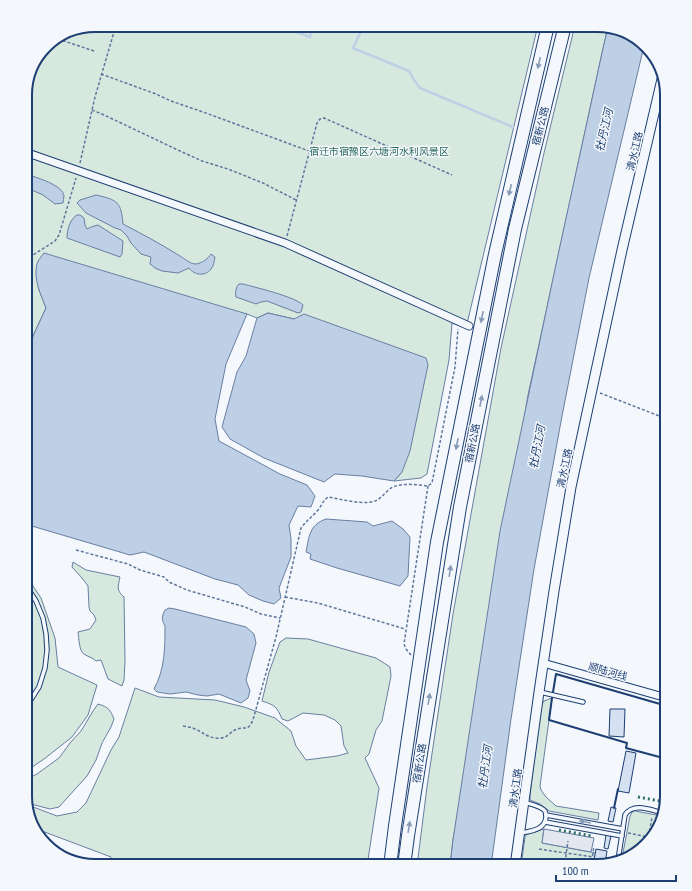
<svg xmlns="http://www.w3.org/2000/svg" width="692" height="891" viewBox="0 0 692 891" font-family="'PT Sans Narrow','Noto Sans SC',sans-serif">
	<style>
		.green { fill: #d7e8df; stroke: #687fa3 }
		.parking { fill: #e3e8f0; stroke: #687fa3 }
		.water { fill: #bed0e5; stroke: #687fa3 }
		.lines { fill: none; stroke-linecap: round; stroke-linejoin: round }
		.stream { stroke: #bed0e5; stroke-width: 2.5 }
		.building { fill: #d5e0f0; stroke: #1d3f73 }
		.service-casing { stroke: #1d3f73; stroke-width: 5.5 }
		.minor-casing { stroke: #1d3f73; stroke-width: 9 }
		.tertiary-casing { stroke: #1d3f73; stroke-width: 11 }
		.trunk-casing { stroke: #1d3f73; stroke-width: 14 }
		.path { stroke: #5e769c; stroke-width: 1.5; stroke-dasharray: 3 2; stroke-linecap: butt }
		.service { stroke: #f4f7fb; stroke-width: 3.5 }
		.minor { stroke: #f4f7fb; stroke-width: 7 }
		.tertiary { stroke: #f4f7fb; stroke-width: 9 }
		.trunk { stroke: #f4f7fb; stroke-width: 12 }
		.hedge { stroke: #2c6c60; stroke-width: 3; stroke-dasharray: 2 3; stroke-linecap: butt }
		.wall { stroke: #1d3f73; stroke-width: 2 }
		.oneway { fill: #889bb7 }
		.labels { text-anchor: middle; stroke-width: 3; stroke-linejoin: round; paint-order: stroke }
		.street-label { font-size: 10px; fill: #1d3f73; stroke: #f4f7fb }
		.park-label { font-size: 10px; fill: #2c6c60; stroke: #f4f7fb }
		.water-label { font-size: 11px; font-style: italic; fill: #1d3f73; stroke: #f4f7fb }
		.rim { fill: none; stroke: #1d3f73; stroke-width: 2 }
	</style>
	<rect width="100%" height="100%" fill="#f4f7fb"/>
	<g class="green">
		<polygon points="95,25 538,25 466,328 452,323 449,360 427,474 421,478 394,481 402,472 294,319 268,313 257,318 247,314 38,287 46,308 33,336 25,392 25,90 32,64 49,42"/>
		<polygon points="575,25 602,25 608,27 602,53 528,395 453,840 450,866 417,866 427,787 453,614 501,348 544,153"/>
		<path d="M73 562 86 570 120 577C118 587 116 590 124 597L125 661 124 680 122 686 108 679 101 660 96 661C92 657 88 657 84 654 79 651 79 638 78 632L90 629 96 620 94 615 90 611 89 607 88 586 82 578 72 567Z"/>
		<polygon points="25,574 41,598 55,638 58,667 97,685 88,715 72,737 44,759 25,772"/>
		<path d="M286 638 308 639 376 658 384 663 390 667 391 676 382 721 376 730 369 754 365 758 379 788 367 866H109L111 857 34 828 28 805 57 816 77 812 86 803 111 750 119 737 135 688 159 697 215 700 244 707 275 718 291 731 296 746 306 760 337 756 348 753 344 746 341 726 335 720 324 715 303 713 288 721 282 719C277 707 275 705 262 701L269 672 280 642Z"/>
		<polygon points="552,698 540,786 541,790 546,797 556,806 599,813 598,820 549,811 540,804 530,800 530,795 541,706 544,701"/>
		<path d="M98 704C109 707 110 710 114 719L111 727 102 743 96 760 87 776 59 807 50 809 27 803 25 796V780L37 774 59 758 70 743 81 731 93 711Z"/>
		<polygon points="633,811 635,811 662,816 658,831 636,854 622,858 630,816"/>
		<polygon points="544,829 542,843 596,853 593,866 521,866 525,837 526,835"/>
	</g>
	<polygon class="parking" points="544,829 594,838 591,852 542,843"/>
	<g class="water">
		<polygon points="608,27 632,34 644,46 589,278 562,416 534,569 511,719 491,866 450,866 453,840 500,531 555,269 602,53"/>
		<path d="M32 176C41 179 63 186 64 196 64 198 63 201 63 203L55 204 43 195 25 187V178Z"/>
		<path d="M96 195C118 200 121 202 123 224 142 234 161 244 180 256 185 259 190 264 196 264 202 263 208 259 211 254L215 257C214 261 214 266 211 269 205 277 194 275 189 268L178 273 162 271 155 268 150 264 151 257 141 254 131 243 127 236 121 230 115 228 86 213 77 203 80 200Z"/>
		<path d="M77 215H80L84 218 85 225 87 229 91 227 98 225 123 241 122 254 120 257 67 238C67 230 70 219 77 215Z"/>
		<path d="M44 253 247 314 226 364 215 419 219 441 280 474 307 485 315 496 311 507 298 506 289 525 291 539V557L279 588 281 598 274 604 263 601 249 595 238 585 215 579 144 552 130 555 25 524V392L33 336 46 308C41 295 33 279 37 264 38 260 41 257 44 253Z"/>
		<path d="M239 284H243C254 287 296 297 303 305L301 312 298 313 267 301 261 302 256 304 236 297C235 292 236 287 239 284Z"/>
		<polygon points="268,313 294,319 304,314 426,358 428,365 410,451 402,472 394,481 362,476 335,474 324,482 264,458 230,439 222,427 237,372 246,356 257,318"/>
		<path d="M326 519 367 522 373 526 392 521 403 529 410 537 408 576 400 586 337 568 310 559 311 554 306 552C309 537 309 525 326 519Z"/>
		<path d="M169 608 175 609 246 627 254 634 256 643 246 680 250 691 248 698 241 703 219 694 207 696 198 695 186 692 170 694 157 692 154 689C165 669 165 648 165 626 161 619 162 616 165 610Z"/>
	</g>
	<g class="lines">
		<g class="stream">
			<polyline points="277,25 310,37 313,25"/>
			<polyline points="364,25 353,48 409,71 414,80 420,88 513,127"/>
		</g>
	</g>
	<g class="building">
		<polygon points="610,709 625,709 624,737 609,736"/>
		<polygon points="626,751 636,753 629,793 618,791"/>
		<polygon points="611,807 616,808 613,822 608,821"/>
		<polygon points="606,835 611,836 608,849 604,848"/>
		<polygon points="596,849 607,851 605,864 597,866 593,866"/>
	</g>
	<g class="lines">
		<g class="service-casing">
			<g id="service">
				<polyline points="540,692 583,702"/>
				<polyline points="25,709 39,687 45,668 47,650 46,634 43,618 36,601 25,584"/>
				<polyline points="662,813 664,800"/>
				<polyline points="546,815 623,829"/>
				<polyline points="545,822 622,836"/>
				<path d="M521 833C531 831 545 830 546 817 546 816 546 813 545 811 541 806 530 804 524 802"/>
				<path d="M618 860 625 815C633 802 651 810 663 813"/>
			</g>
		</g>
		<g class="minor-casing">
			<g id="minor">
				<polyline points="25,152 285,243 469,326"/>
				<polyline points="543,663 667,698"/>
			</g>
		</g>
		<g class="tertiary-casing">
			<polyline id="tertiary" points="515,866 539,692 554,591 571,487 622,250 662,79"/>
		</g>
		<g class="trunk-casing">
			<g id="trunk">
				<polyline points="390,866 395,826 437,542 495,254 548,25"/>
				<polyline points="404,866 408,836 460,507 515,229 565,25"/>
			</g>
		</g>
		<g class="path">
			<polyline points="58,39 94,51"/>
			<polyline points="101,74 156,94 171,101 203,112 309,151"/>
			<polyline points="92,110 102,114 180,151 202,161 228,169 263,183 296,200"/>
			<polyline points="80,163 95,97 116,25"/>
			<polyline points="287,236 317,123 320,119 324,118 452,175"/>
			<polyline points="25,260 55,241 59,235 76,178"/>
			<polyline points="600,393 667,419"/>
			<polyline points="76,550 128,564 140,570 164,577 169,582 187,590 245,607 261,614 280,618"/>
			<polyline points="25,572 26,568 25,566"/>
			<polyline points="285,597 318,603 405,629"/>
			<polyline points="411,655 406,649 404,644 428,486"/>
			<path d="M183 726C187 727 191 727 195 729 198 730 201 732 204 734 209 737 219 740 225 737 229 735 232 731 235 730 245 725 247 733 253 720L276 637 301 528C306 521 312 517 318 510 322 505 322 502 328 497 341 499 358 504 371 502 380 501 384 493 391 488 402 482 417 485 428 486L432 483 455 367 458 329"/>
			<polyline points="628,833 648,837"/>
			<polyline points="648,841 652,817"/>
			<polyline points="539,849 593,857"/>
			<polyline points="565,862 568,841"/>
			<polyline points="562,866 562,863 565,862 567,864 567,866"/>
			<polyline points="591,866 594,846"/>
		</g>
		<use href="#service" class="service"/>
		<use href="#minor" class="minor"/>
		<use href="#tertiary" class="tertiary"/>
		<use href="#trunk" class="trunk"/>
		<g class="hedge">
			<polyline points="638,797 660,801"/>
			<polyline points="559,830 592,836"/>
		</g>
		<g class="wall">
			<polyline points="553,692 556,674 667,706"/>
			<polyline points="552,698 549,720 627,743 626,748 667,759"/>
			<polyline points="614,808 618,789"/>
		</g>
	</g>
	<defs><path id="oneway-solid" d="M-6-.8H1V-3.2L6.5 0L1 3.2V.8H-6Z"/></defs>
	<g class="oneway">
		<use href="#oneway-solid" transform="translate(539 63) rotate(103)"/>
		<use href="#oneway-solid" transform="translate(510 190) rotate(103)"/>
		<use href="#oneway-solid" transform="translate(482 317) rotate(101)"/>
		<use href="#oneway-solid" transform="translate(481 401) rotate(-79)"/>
		<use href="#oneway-solid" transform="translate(457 444) rotate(101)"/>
		<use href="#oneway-solid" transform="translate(450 571) rotate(-81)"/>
		<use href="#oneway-solid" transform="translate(429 699) rotate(-81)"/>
		<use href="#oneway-solid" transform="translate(585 822) rotate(-170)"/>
		<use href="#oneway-solid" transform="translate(409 827) rotate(-81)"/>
	</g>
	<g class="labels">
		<g class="street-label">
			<text transform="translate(540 126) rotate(-76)" y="4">宿新公路</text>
			<text transform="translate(634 151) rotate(-77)" y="4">清水江路</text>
			<text transform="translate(472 443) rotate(-79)" y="4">宿新公路</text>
			<text transform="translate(564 468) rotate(-78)" y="4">清水江路</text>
			<text transform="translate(608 671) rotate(16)" y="4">顺陆河线</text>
			<text transform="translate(419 763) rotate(-81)" y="4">宿新公路</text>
			<text transform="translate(515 788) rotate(-82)" y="4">清水江路</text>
		</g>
		<g class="park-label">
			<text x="379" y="155">宿迁市宿豫区六塘河水利风景区</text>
		</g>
		<g class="water-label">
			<text transform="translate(604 130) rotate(-77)" y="4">牡丹江河</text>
			<text transform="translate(537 447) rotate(-79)" y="4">牡丹江河</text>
			<text transform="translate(485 767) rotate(-82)" y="4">牡丹江河</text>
		</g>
	</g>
	<path d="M0 0H692V891H0ZM95 32H597A63 63 0 0 1 660 95V796A63 63 0 0 1 597 859H95A63 63 0 0 1 32 796V95A63 63 0 0 1 95 32Z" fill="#f4f7fb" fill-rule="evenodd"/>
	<path class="rim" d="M95 32H597A63 63 0 0 1 660 95V796A63 63 0 0 1 597 859H95A63 63 0 0 1 32 796V95A63 63 0 0 1 95 32Z"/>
	<path d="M556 875v6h120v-6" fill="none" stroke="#1d3f73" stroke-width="2"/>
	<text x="562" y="875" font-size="12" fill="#1d3f73" stroke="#f4f7fb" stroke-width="3" paint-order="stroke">100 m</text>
</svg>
